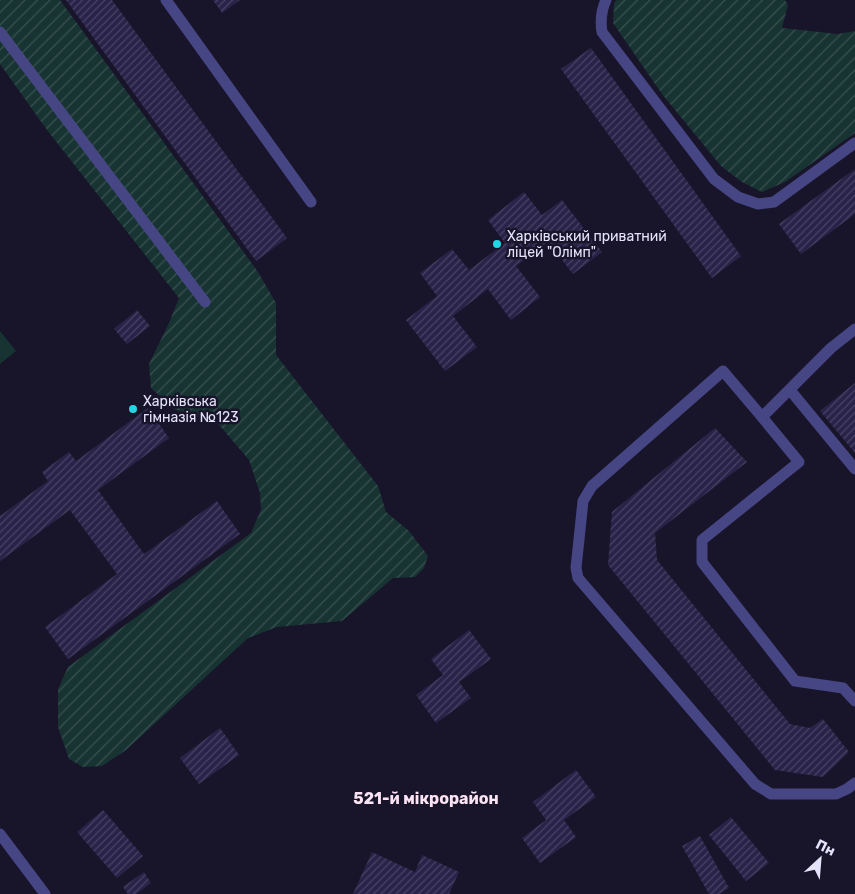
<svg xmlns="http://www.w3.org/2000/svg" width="855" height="894" viewBox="0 0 855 894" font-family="Rubik,sans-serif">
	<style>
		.garden { fill: url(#garden-furrows) }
		.pitch { fill: #183432 }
		.building { fill: url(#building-hatch) }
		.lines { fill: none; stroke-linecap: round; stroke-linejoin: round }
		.service { stroke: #474684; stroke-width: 11 }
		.poi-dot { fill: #24d6e5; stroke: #18152a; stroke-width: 2 }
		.labels { text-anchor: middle; stroke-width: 5; stroke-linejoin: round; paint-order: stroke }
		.poi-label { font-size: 14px; fill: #e4e2fc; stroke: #18152a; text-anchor: start }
		.quarter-label { font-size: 16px; font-weight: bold; fill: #fce3f3; stroke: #18152a }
	</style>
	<defs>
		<pattern id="garden-furrows" width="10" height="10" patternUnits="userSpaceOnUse" patternTransform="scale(1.25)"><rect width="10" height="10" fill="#183432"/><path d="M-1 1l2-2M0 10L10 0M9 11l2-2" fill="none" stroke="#395151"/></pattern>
		<pattern id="building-hatch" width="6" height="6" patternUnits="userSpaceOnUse" patternTransform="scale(1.25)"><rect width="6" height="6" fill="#2a2349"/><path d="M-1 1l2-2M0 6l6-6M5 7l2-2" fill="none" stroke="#494364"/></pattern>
	</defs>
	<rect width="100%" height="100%" fill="#18152a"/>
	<g class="garden">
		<polygon points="0,0 60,0 258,272 276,303 276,355 378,486 386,512 409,531 428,556 424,568 415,577 393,578 342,621 277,627 248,638 126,750 102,766 83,767 69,759 58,727 58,689 68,667 251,533 261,510 260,493 249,460 215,420 193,416 174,409 151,388 149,364 169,323 179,298 47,130 0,64"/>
		<polygon points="617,0 785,0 788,5 782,28 838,34 855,31 855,133 785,182 762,192 742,182 721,166 662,94 613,23 614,3"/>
	</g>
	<polygon class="pitch" points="0,331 16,351 0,364"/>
	<g class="building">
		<polygon points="66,0 112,0 287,238 256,261"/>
		<polygon points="213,0 240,0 222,13"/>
		<polygon points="591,48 741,256 712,278 561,69"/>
		<polygon points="855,169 855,214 801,254 779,224"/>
		<polygon points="524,192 542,215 562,200 602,252 573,274 548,242 516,266 540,297 511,320 488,289 453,316 477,347 445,371 406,320 437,296 420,273 452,249 469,270 505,243 488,220"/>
		<polygon points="137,310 150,326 127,344 114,329"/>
		<polygon points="855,383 855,453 820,411"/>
		<polygon points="148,408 169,438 98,490 144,554 217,501 240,534 68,659 45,627 117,574 70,510 0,561 0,516 48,481 42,472 69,452 76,461"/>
		<polygon points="715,428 747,462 655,533 657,560 790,724 810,728 823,719 849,752 823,777 775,770 608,565 612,512"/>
		<polygon points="469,630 491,659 459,682 471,698 436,723 416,695 443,675 431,659"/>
		<polygon points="220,728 239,755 199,784 180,758"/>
		<polygon points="576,770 596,797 564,820 576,837 540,863 522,838 546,820 533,802"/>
		<polygon points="103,810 143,856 117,878 77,832"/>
		<polygon points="731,817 769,863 746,881 709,835"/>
		<polygon points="700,836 729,888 719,894 709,894 682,846"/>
		<polygon points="372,852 415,872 422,855 459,872 449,894 353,894"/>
		<polygon points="144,872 151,883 136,894 128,894 123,887"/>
	</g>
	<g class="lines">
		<g class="service">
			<polyline points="166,0 311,202"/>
			<path d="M606 0C601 11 600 20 602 32L714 179 738 197 758 204 774 202 855 143"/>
			<polyline points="0,32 205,302"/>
			<polyline points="855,329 831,348 762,417 723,371 592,486 583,501 576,568 578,578 755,784 771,794 836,794 847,789 855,783"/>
			<polyline points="790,390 855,469"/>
			<polyline points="762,417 799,462 702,540 702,562 795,681 843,688 855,701"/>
			<polyline points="0,834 45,894"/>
		</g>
	</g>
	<g class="poi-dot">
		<circle cx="497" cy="244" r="5"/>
		<circle cx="133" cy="409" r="5"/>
	</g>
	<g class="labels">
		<g class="poi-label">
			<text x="507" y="241">Харківський приватний<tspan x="507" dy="16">ліцей "Олімп"</tspan></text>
			<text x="143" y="406">Харківська<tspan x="143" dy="16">гімназія №123</tspan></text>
		</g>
		<g class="quarter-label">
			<text x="426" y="804">521-й мікрорайон</text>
		</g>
	</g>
	<g transform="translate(820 859) rotate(26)" stroke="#18152a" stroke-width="4" paint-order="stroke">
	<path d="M0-4L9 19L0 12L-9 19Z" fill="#e4e2fc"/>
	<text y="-8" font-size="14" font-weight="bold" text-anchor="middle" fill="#e4e2fc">Пн</text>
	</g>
</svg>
